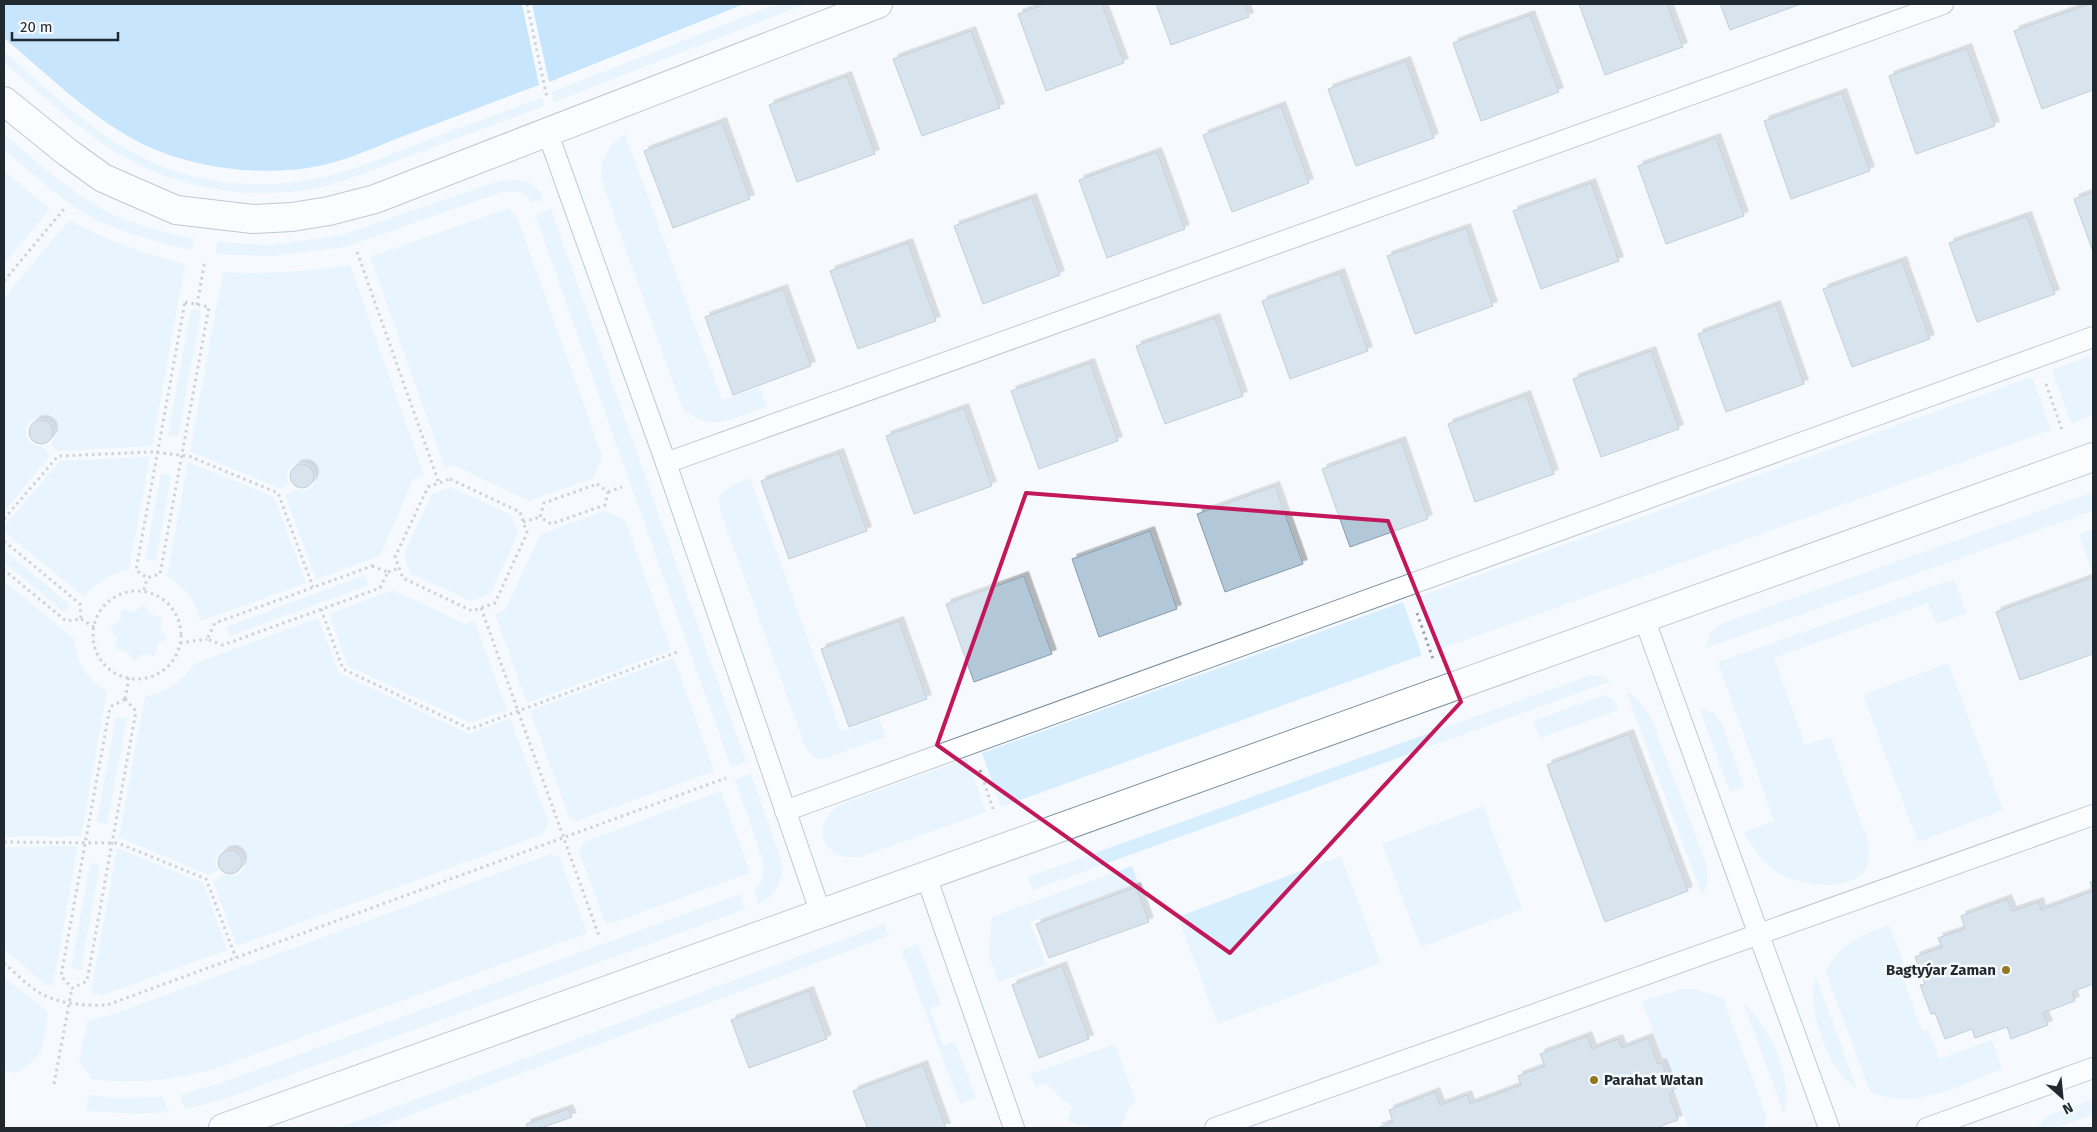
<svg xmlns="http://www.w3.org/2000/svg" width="2097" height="1132" viewBox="0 0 2097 1132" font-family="'Fira Sans',sans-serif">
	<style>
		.green { fill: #d7eeff }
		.forest { fill: #8eccfa }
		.building { fill: #b2c8d9; stroke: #869cac; filter: url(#shadow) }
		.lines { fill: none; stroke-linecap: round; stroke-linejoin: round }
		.lane-casing { stroke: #7b91a1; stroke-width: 22 }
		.street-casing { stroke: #7b91a1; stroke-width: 30 }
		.path { stroke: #9ea4a9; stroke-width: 3; stroke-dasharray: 2.5 4; stroke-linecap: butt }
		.lane { stroke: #fff; stroke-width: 20 }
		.street { stroke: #fff; stroke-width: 28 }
		.marked { fill: none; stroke: #c2185b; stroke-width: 4; stroke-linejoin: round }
		.poi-dot { fill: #947920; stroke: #f6fafe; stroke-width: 2 }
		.labels { text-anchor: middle; stroke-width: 5; stroke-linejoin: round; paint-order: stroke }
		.poi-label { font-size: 15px; font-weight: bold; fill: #20292f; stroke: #f6fafe; text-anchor: end }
	</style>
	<defs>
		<filter id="shadow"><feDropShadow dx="4.5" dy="-4.5" stdDeviation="0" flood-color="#0004"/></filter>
	</defs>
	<rect width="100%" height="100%" fill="#f6fafe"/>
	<g class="green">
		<polygon points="777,4 806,4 554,102 552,92"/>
		<path d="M4 52C43 85 87 128 132 152 186 183 254 191 315 179 349 173 382 157 415 145 457 129 500 113 542 98L544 106C497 124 449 141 402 159 374 169 346 182 316 188 253 200 182 190 126 158 82 133 43 95 4 63Z"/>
		<path d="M4 134C36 161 68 191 106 211 133 225 165 232 194 239L191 250C161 243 132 235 103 223 66 206 35 175 4 150Z"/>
		<path d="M625 134 722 400 760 387 767 406C738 417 707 435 682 407L602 182C598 162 608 145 625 134Z"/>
		<polygon points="4,171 50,209 4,264"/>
		<path d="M519 180C531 182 539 187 543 199L531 203C528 190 513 191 502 192L345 247 271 256 216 254 217 242 271 245 342 235 499 181Z"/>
		<polygon points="509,208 517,217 602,456 593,478 529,501 453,465 445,468 370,257"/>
		<polygon points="551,209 746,762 731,767 535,215"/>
		<path d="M69 220C106 240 144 254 185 264L152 446 57 451 51 444C75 415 17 407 27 437 30 444 36 446 43 447L50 456 4 511V298Z"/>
		<path d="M350 265 424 475 413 479 380 556 316 579 285 495C288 494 292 490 295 490 301 489 305 492 311 488 314 485 316 481 316 478 318 453 278 458 289 484L281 489 190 451 223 272C266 275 308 271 350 265Z"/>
		<polygon points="191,309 201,311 178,437 168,435"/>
		<polygon points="2093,355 2093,415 2071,423 2052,370"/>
		<polygon points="2032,377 2051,430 1440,649 1421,596"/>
		<path d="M150 457 129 569C110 575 96 582 84 597L4 531V527L60 461Z"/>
		<path d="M188 462 274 497 306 583 200 621C198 601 183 587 167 576Z"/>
		<polygon points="161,474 171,476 156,561 145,559"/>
		<path d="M750 478 841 732 879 718 886 737 823 759 815 758 806 749 720 510 719 497C727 486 737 483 750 478Z"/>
		<polygon points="451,487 511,515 518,534 490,594 471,601 410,573 404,554 432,494"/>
		<polygon points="2093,492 2093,511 1706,648 1711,632 1723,623"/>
		<polygon points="605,511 625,520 671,650 527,703 495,614 505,610 541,534"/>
		<polygon points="2093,529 2093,568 2091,569 2079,535"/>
		<polygon points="4,550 70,605 64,612 4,562"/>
		<polygon points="365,575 369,585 230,636 226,627"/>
		<path d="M1954 579 1966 613 1936 624 1928 603 1774 658 1805 745 1831 737C1840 764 1850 792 1860 820 1863 828 1869 840 1869 849 1869 857 1868 868 1862 874 1842 893 1795 884 1775 871 1761 861 1753 847 1744 832L1774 821 1718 662Z"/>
		<polygon points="4,581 73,638 79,661 86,673 95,683 107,691 81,836 4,837"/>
		<polygon points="393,590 465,624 474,621 507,710 471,723 348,666 329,614"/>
		<polygon points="1403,602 1422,655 1001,807 982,753"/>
		<polygon points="144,605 150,614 162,617 160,629 167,638 157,645 155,656 143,654 134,661 127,652 115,649 117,638 110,628 120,621 122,609 134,612"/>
		<path d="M318 618 339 673 469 734 510 718 549 823 543 834 237 946 213 881C216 880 221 876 224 875 230 874 234 878 239 874 243 871 244 867 245 863 248 838 205 845 218 870L209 875 119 837 145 697C166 692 182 683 194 664Z"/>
		<polygon points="674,658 714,771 577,821 570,819 530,711"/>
		<polygon points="1948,663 2003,810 1918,842 1863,695"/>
		<polygon points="1591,675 1602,676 1611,681 1033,890 1028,877"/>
		<path d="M1626 691 1637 699 1651 718 1706 863C1708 875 1709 885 1702 895Z"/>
		<polygon points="1604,695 1614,700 1618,710 1540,738 1533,721"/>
		<polygon points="1700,709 1714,713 1722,724 1744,787 1730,792"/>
		<polygon points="116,717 127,718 107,824 97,822"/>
		<path d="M967 759 986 812 860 857C822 862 809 824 841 804Z"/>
		<path d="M751 774 782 863C783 882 776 895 759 904L754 889 759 886 762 879 764 863 735 780Z"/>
		<polygon points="721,791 750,873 606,925 579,851 584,842"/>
		<polygon points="1483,806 1522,909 1421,947 1382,844"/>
		<polygon points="78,846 53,985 45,984 4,949 4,847"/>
		<polygon points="117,848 203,883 227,950 103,995 91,993"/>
		<path d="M550 854 560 858 587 933 214 1069C173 1080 134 1085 92 1079L79 1061 88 1020 111 1015Z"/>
		<polygon points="1341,856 1381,963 1218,1024 1178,917"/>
		<polygon points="90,863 100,865 81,970 71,968"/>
		<polygon points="1132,866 1138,883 1030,922 1046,965 999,982 989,956 992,917"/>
		<polygon points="740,894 745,909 224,1099 185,1109 180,1095 218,1084"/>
		<polygon points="884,924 888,936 375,1128 339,1128"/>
		<path d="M1889 925 1907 973 1902 975 1922 1031 1928 1029 1939 1059 1992 1040 2002 1069C1962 1084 1912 1113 1870 1091L1826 973C1839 943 1861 935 1889 925Z"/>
		<polygon points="918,944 941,1005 930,1009 943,1046 955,1042 976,1098 960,1104 902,950"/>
		<path d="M4 977 48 1012C42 1044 47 1057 15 1073L4 1070Z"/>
		<path d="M1816 977 1857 1089C1827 1069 1807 1012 1816 977Z"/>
		<polygon points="1682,989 1695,989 1723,998 1767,1118 1763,1128 1689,1128 1642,1001"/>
		<path d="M1743 1002C1770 1029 1793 1074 1784 1114Z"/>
		<path d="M1115 1044 1136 1103 1129 1106 1121 1128C1102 1128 1084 1128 1067 1120L1073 1107 1058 1096 1046 1083 1035 1087 1031 1074Z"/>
		<polygon points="89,1095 118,1098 163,1097 168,1112 139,1114 87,1111"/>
		<polygon points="2093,1099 2093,1115 2055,1128 2037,1128 2046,1117"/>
	</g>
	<g class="forest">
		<path d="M4 4H522L539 85C493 102 447 120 401 137 371 149 340 163 308 168 252 176 185 167 135 140 87 114 46 73 4 38Z"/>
		<polygon points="532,4 744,4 549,82"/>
	</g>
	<g class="building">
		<polygon points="1045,4 1102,4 1124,63 1046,91 1018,14"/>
		<polygon points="1156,4 1244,4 1249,17 1171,45"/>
		<polygon points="1579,4 1667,4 1683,47 1605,75"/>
		<polygon points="1720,4 1801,4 1730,30"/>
		<polygon points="2089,4 2093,5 2093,90 2042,109 2014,31"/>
		<polygon points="1530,15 1559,92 1481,121 1453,43"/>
		<polygon points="971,31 1000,108 922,136 893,59"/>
		<polygon points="1967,48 1995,126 1916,154 1889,76"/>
		<polygon points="1406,61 1434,138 1356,166 1328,89"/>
		<polygon points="847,76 875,154 797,182 769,105"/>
		<polygon points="1842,93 1870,171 1791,199 1764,121"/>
		<polygon points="1281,106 1309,183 1232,212 1203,135"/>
		<polygon points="722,122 750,199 673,228 644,151"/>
		<polygon points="1716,138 1744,216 1666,244 1638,166"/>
		<polygon points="1157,152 1185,229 1107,258 1079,180"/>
		<polygon points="1591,183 1619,261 1541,289 1513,211"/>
		<polygon points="2093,192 2093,252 2074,199"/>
		<polygon points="1032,198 1060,275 983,304 954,226"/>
		<polygon points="2027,216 2055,294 1977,322 1949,243"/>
		<polygon points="1466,228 1493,306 1415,334 1387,256"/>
		<polygon points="908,243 936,321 858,349 830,271"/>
		<polygon points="1902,261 1930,339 1852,367 1823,289"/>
		<polygon points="1340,273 1368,351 1290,379 1262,301"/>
		<polygon points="783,289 811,366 733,395 705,317"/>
		<polygon points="1776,305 1804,384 1726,412 1698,334"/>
		<polygon points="1215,318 1243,396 1165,424 1136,346"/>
		<polygon points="1651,351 1679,429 1601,457 1573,379"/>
		<polygon points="1090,363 1118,441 1039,469 1011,391"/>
		<polygon points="1526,395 1554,474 1475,502 1448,424"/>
		<polygon points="964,408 992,486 914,514 886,436"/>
		<circle cx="41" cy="432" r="12"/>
		<polygon points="1401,441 1428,519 1350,547 1322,469"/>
		<polygon points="839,453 867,531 789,559 761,481"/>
		<circle cx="302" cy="476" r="12"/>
		<polygon points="1275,486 1303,564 1225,592 1197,514"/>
		<polygon points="1150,531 1177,609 1099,637 1072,559"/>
		<polygon points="1024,576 1052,654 974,682 946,604"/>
		<polygon points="2093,577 2093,654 2020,680 1996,612"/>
		<polygon points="899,621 927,699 849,727 821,649"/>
		<polygon points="1629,734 1688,891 1605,922 1547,765"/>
		<circle cx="230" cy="862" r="12"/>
		<polygon points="2093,881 2093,984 2072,992 2075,1001 2043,1013 2048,1025 2011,1039 2007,1027 1975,1038 1972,1029 1945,1039 1935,1013 1931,1014 1920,985 1925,984 1915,957 1942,947 1938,938 1965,929 1961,916 2007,899 2012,911 2039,902 2041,910 2093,891 2090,882"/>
		<polygon points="1136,887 1149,922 1049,958 1036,924"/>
		<polygon points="1062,966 1089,1039 1039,1058 1012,985"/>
		<polygon points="809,991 827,1039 749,1068 731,1020"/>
		<polygon points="1587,1036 1592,1049 1618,1039 1622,1048 1648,1038 1658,1064 1662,1063 1673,1092 1669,1094 1678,1120 1656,1128 1377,1128 1393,1122 1389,1110 1435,1092 1440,1105 1467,1095 1470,1104 1521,1085 1518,1076 1545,1066 1540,1054"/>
		<polygon points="923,1065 946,1128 865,1128 867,1127 853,1091"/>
		<polygon points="568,1109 572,1117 541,1128 527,1128 526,1124"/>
	</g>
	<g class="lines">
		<g class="lane-casing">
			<g id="lane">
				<polyline points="547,131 666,463 821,914"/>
				<polyline points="666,463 1943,4"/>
				<polyline points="1644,618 1829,1128"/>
				<polyline points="785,811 2093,337"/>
				<polyline points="926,876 1014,1128"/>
				<polyline points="1215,1128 2093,815"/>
				<polyline points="1927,1128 2093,1068"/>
			</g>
		</g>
		<g class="street-casing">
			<g id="street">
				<polyline points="4,101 67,152 103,178 176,210 253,219 292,217 329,211 375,199 878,4"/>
				<polyline points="223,1128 2093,457"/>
			</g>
		</g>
		<g class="path">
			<polyline points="527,4 547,98"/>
			<polyline points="357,252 439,483"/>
			<polyline points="4,281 64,209"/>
			<polygon points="185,302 209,307 160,574 147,578 136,570"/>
			<polyline points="197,305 205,260"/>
			<polyline points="2046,384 2063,433"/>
			<polygon points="450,479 520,512 527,533 495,603 472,611 403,578 395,557 428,487"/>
			<polygon points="597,484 608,492 605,505 551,524 540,517 544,503"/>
			<polyline points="608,492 622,487"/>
			<polyline points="4,519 58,456 151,452 189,456 278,493 313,587"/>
			<polyline points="523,522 540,517"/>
			<polyline points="4,541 80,604 81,619 66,621 4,570"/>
			<polygon points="372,566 388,572 380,588 223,645 207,639 215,623"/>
			<polyline points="388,572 399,568"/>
			<polyline points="144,590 147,578"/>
			<circle cx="137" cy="635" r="44"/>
			<polyline points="481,608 599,936"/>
			<polyline points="321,609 343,669 470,729 680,651"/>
			<polyline points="1417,613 1433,659"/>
			<polyline points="81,619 94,627"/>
			<polyline points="180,643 207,639"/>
			<polygon points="125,699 136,711 87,981 72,988 61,976 110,707"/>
			<polyline points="125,699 129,678"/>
			<polyline points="980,770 993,809"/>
			<polyline points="4,842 118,843 206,879 236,958"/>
			<path d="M4 963C15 973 27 985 40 993 59 1004 85 1006 107 1005L726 778"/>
			<polyline points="54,1084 72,988"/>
		</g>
		<use href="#lane" class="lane"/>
		<use href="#street" class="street"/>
	</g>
	<path d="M0 0H2097V1132H0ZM1026 493 1388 521 1461 702 1230 953 937 745Z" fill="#f6fafe" fill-opacity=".55" fill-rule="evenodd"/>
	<path class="marked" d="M1026 493 1388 521 1461 702 1230 953 937 745Z"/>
	<g class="poi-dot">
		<circle cx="2006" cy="970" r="5"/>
		<circle cx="1594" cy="1080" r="5"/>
	</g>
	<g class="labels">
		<g class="poi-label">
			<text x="1996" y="975">Bagtyýar Zaman</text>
			<text x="1604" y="1085" text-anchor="start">Parahat Watan</text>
		</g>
	</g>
	<rect width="2097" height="1132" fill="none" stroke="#20292f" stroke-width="10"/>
	<g transform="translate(2062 1097) rotate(153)" stroke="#f6fafe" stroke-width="4" paint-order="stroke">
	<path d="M0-4L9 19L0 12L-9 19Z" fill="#20292f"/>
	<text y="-8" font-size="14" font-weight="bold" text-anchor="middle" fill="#20292f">N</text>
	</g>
	<path d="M12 32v8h106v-8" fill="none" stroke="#20292f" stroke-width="2.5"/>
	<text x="20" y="32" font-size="15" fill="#20292f" stroke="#f6fafe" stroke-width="4" paint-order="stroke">20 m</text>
</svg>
